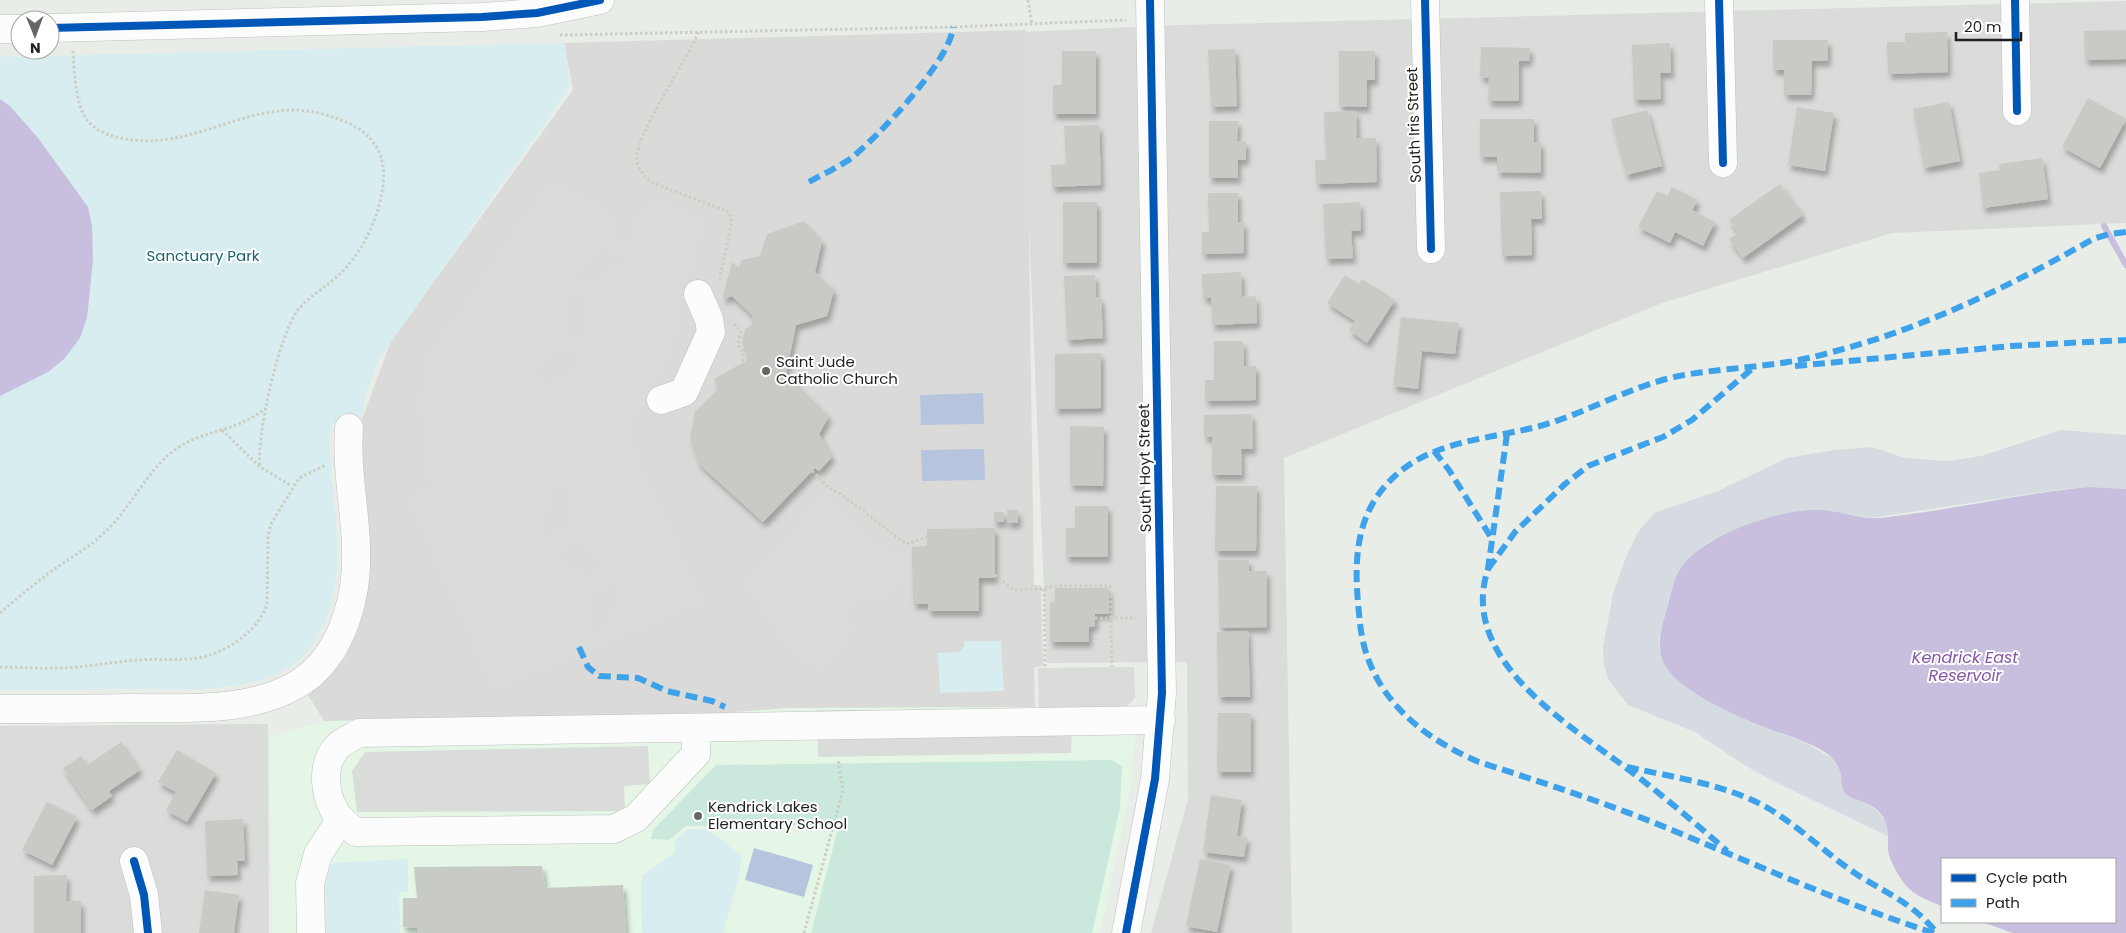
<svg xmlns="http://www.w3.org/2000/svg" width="2126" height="933" viewBox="0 0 2126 933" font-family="Poppins,sans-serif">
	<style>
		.residential { fill: #dadcd9 }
		.education { fill: #e5f5e6 }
		.religious { fill: #dadbd9 }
		.grass { fill: #cae8db }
		.wetland { fill: #d5dbe1 }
		.park { fill: #d7edef }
		.pitch { fill: #b6c4de }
		.parking { fill: #dadcda; fill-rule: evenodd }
		.water { fill: #c7bfdd }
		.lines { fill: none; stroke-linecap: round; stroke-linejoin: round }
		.stream { stroke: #c7bfdd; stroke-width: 6 }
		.building { fill: #c7cac5; filter: url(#shadow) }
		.minor-casing { stroke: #bfc0be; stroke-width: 29 }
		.path { stroke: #cbcec2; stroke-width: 3; stroke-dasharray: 2.5 2.5; stroke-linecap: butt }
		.minor { stroke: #fcfcfc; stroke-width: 28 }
		.quiet { stroke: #3da2ea; stroke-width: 6; stroke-dasharray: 12 6; stroke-linecap: butt }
		.cycleway-casing { stroke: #fff; stroke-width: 11 }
		.cycleway { stroke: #0057b8; stroke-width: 8 }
		.poi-dot { fill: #666765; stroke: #fff; stroke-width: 2 }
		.labels { text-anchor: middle; stroke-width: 4; stroke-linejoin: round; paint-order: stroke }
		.street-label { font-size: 15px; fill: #1f1f1f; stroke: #fff }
		.park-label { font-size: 15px; fill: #166374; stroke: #fff }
		.poi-label { font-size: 15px; fill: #1f1f1f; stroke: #fff; text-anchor: start }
		.water-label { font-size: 16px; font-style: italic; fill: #8554a6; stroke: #fff }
	</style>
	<defs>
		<filter id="shadow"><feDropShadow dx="3" dy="5.5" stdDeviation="2.5" flood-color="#0004"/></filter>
	</defs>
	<rect width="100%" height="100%" fill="#e9ede8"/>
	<g class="residential">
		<polygon points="2126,1 2126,223 1892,233 1662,303 1284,458 1292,933 1151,933 1188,799 1187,662 1047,663 1021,32 1179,25"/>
		<polygon points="268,724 269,933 0,933 0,726"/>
	</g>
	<polygon class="education" points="901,706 1139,706 1128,799 1100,933 272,933 269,737 324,721 352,720 723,713 786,708"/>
	<polygon class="religious" points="1026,30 1034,585 1041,585 1043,666 1034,667 1035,707 786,708 723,713 324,721 308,695 345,658 366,603 361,422 391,341 573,90 564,43"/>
	<polygon class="grass" points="1112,760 1122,766 1120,807 1092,933 811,933 839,825 686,826 669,840 651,839 653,830 716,765"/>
	<polygon class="wetland" points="2061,430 2126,435 2126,489 2089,487 2055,490 1871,518 1830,511 1801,511 1752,523 1710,541 1692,555 1673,583 1659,638 1659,648 1667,668 1678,681 1746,720 1808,744 1836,761 1840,769 1842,787 1846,794 1868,802 1881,815 1887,824 1890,837 1773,781 1746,766 1695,732 1628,705 1608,679 1604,664 1603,647 1613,594 1626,557 1638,532 1654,513 1718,491 1787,458 1834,450 1872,447 1905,458 1948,461 1981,456"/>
	<g class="park">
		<path d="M564 43 570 87 380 358 366 393 361 422 331 423C326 477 343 531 335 585 330 615 317 648 291 666 247 695 172 689 121 689 81 690 40 690 0 690V57Z"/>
		<polygon points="964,641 1001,641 1004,691 940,693 938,653 959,652 964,646"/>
		<polygon points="688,829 708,829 741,856 740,872 723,933 642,933 641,876 675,853 674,842"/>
		<polygon points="408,859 408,891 399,893 400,933 326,933 322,876 333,863"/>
	</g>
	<g class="pitch">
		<polygon points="983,393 984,424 921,425 920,395"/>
		<polygon points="984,449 985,480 922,481 921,450"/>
		<polygon points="754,848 813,865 804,897 745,880"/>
	</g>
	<g class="parking">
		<path d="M550 181 611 213 613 234 633 244 630 223 657 200 704 219 672 342 653 392 633 422 628 438 704 602 494 690 407 498 436 485 424 473 428 430 412 396 426 388 429 355ZM605 249 626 259 592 284 572 274ZM564 291 585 299 590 343 569 335ZM562 349 583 360 549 385 528 375ZM570 484 567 527 544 537 548 494ZM574 542 609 566V567L588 576 553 553ZM616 582 612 625 590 634 593 592Z"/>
		<polygon points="823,497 879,546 909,562 909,568 879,603 862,593 843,616 859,626 819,670 789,649 756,598 742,585"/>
		<polygon points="1134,667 1135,698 1128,705 1129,725 1072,726 1071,753 818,757 817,710 1039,710 1038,668"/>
		<polygon points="648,746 650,784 624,786 625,811 357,812 352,771 365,752"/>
	</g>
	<g class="water">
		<polygon points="0,99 10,106 38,138 88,207 92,226 93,260 87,318 80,338 64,359 48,372 0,396"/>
		<path d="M2089 487 2126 489V933H2013L1982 922H2115V859H1942V906C1916 896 1907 892 1894 867 1891 861 1889 856 1888 850 1888 837 1890 826 1881 814 1869 799 1855 802 1846 794 1836 785 1850 768 1823 751 1806 741 1785 735 1767 728 1741 719 1698 698 1677 680 1654 659 1658 639 1666 612 1671 596 1672 579 1683 565 1706 534 1780 509 1818 510 1835 510 1851 516 1868 518 1877 519 1887 517 1896 516 1961 508 2024 493 2089 487Z"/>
	</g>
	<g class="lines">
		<polyline class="stream" points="2104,226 2126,265"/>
	</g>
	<g class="building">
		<polygon points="2126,30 2126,59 2085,60 2084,31"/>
		<polygon points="1947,32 1948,72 1888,74 1887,42 1905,42 1905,33"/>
		<polygon points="1773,40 1828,40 1828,61 1812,61 1811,95 1784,95 1784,70 1773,70"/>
		<polygon points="1670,43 1671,73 1660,73 1661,99 1634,100 1632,45"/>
		<polygon points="1481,47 1530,48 1529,61 1519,61 1519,101 1488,101 1489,78 1480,77"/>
		<polygon points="1235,49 1237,106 1211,107 1208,50"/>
		<polygon points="1062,51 1096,51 1096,114 1053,114 1053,85 1062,85"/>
		<polygon points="1339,51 1375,51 1375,80 1367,80 1367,107 1339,106"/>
		<polygon points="2088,98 2126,119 2100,168 2062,147"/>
		<polygon points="1949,102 1960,161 1924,168 1913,109"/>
		<polygon points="1797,107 1834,113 1825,171 1788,165"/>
		<polygon points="1647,110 1662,166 1626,175 1611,119"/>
		<polygon points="1356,111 1357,138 1376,138 1377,182 1316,184 1315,160 1326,160 1324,112"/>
		<polygon points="1480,119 1534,119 1534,142 1541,142 1541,173 1497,172 1497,157 1480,157"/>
		<polygon points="1209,121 1238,121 1237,141 1246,141 1246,160 1238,160 1238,178 1209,178"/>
		<polygon points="1099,125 1101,185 1052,187 1051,165 1066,164 1064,126"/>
		<polygon points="2042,158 2048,199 1983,208 1979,173 2000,170 1999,164"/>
		<polygon points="1780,184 1803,215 1743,258 1729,239 1738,233 1729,220"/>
		<polygon points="1672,187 1698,200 1692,210 1715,222 1703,246 1675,232 1670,243 1638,227 1657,191 1667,196"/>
		<polygon points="1541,191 1542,219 1531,219 1532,255 1502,256 1500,192"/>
		<polygon points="1208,193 1238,193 1238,222 1244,222 1244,253 1202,254 1202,232 1209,232"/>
		<rect x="1063" y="202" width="34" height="61"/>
		<polygon points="1360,202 1361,231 1351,231 1353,258 1326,259 1323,204"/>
		<polygon points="804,221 822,241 815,272 834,290 827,316 796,325 786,374 829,416 819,434 832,457 819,471 815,468 763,522 699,464 690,438 695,412 719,388 714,379 746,361 747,351 742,344 745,329 751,326 753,316 732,296 722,299 732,262 739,268 741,260 760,256 767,234"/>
		<polygon points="1241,272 1242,297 1256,296 1257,323 1212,325 1211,298 1203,298 1202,274"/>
		<polygon points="1095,275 1096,297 1101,297 1103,338 1067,340 1064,276"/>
		<polygon points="1345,275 1359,284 1362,279 1395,300 1367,343 1349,330 1355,321 1327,303"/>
		<polygon points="1401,317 1459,323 1455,354 1422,351 1418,389 1393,386"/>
		<polygon points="1214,341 1243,341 1244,366 1256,366 1256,400 1205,401 1205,380 1214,380"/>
		<polygon points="1101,353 1101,408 1055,409 1055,354"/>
		<polygon points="1252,414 1253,449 1241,449 1242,475 1212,475 1212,437 1204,437 1204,415"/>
		<polygon points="1070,426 1104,427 1103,486 1070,485"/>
		<polygon points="1216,486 1257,486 1256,551 1215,551"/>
		<polygon points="1075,506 1108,506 1108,557 1066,557 1066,528 1075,528"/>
		<rect x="1007" y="510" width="11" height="13"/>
		<rect x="994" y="512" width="10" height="10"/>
		<polygon points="995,528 995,578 979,578 979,611 928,611 928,604 913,604 912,547 927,546 927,529"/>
		<polygon points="1218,560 1249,560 1249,571 1267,571 1267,627 1219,628"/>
		<polygon points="1055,588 1109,588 1109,614 1095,614 1095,626 1089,627 1089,642 1050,642 1050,602 1055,602"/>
		<polygon points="1248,631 1250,697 1218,697 1217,632"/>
		<polygon points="1218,713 1251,713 1251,772 1217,772"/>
		<polygon points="121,742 140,770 109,791 112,796 92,810 63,768 81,756 87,765"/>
		<polygon points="177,750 216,773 187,822 166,810 176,792 158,782"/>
		<polygon points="1211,795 1242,800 1237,836 1247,837 1244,857 1203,852"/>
		<polygon points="47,802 77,817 52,865 22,850"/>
		<polygon points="243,819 245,861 237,861 238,875 207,876 205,821"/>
		<polygon points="1200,859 1231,865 1217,932 1186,926"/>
		<polygon points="542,866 545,888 623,885 626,933 417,933 417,928 403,927 403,898 417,898 414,867"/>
		<polygon points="67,875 66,901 81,901 81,933 34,933 34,876"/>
		<polygon points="205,890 239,895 234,933 199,933"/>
	</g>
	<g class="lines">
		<g class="minor-casing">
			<g id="minor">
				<polyline points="1425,0 1431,249"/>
				<polyline points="1719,0 1723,163"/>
				<polyline points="2015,0 2017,111"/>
				<polyline points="50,28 482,17 537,13 600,0"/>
				<polyline points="0,29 20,29"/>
				<polyline points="661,400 684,392 711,332 709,319 698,294"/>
				<path d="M0 709C43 709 86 709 129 708 183 708 248 713 296 685 331 665 348 625 354 587 362 534 345 481 349 428"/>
				<path d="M696 728V754L636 818 614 829 356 832C352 828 346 825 341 820 324 800 319 764 339 745 345 740 353 737 359 733L1161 720"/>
				<polyline points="134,861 144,895 148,933"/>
				<polyline points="311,933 310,883 318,854 341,819"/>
				<polyline points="1126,933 1155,779 1162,693 1150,0"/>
			</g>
		</g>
		<g class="path">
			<polyline points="1028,0 1032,24"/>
			<path d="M698 32C688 61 634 135 637 160 638 169 644 176 651 182L729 212 732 222 719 281"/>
			<polyline points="560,35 953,27 1126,20"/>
			<path d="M73 51C74 70 75 93 82 111 88 126 101 133 116 137 177 152 221 118 278 111 299 108 321 112 341 120 359 127 374 137 381 157 391 189 370 241 348 265 334 283 312 293 298 310 279 334 256 437 260 467"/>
			<polyline points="734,324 741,330 738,345 743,352 743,363"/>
			<polyline points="222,430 260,467 292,486"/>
			<polyline points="812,471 829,488 841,494 906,544 927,537"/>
			<polyline points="995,575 1014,590 1041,589 1056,586 1110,586 1112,667"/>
			<polyline points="1044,589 1045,668"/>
			<path d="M0 613C14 601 29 588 44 577 63 561 87 550 105 532 131 508 145 473 173 451 203 429 234 433 265 409"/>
			<polyline points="1095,618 1136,618"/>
			<path d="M0 667C20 667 41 669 61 668 87 667 112 662 138 660 160 658 185 662 207 656 231 649 261 628 267 603L268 536 271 524 299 478 326 465"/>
			<polyline points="804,933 843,790 838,760"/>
		</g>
		<use href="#minor" class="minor"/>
		<g class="quiet">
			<path d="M809 182C823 174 837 168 850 159 877 138 951 60 953 27"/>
			<polyline points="1795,366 2011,346 2126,340"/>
			<path d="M1507 434 1488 569C1458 658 1566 723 1625 767 1660 793 1694 822 1727 851"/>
			<polyline points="1434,451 1449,470 1492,539"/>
			<polyline points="1488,569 1515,532 1565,484 1588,466 1663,437 1692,420 1753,368"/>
			<polyline points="579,647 588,667 599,676 638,678 667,691 712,701 725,707"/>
			<path d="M1627 767C1672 777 1725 784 1766 807 1801 827 1830 858 1864 879 1893 896 1915 906 1937 933"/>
			<path d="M1934 933C1844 904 1759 866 1672 830 1609 804 1544 783 1479 762 1418 736 1367 693 1360 623 1354 569 1351 515 1396 475 1435 440 1491 439 1540 426 1587 413 1630 386 1679 376 1715 369 1752 368 1788 362 1808 359 1828 353 1847 348 1930 325 2018 282 2093 239L2109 234 2126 232"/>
		</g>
		<g class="cycleway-casing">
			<g id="cycleway">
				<polyline points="1425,0 1431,249"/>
				<polyline points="1719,0 1723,163"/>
				<polyline points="2015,0 2017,111"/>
				<polyline points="50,28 482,17 537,13 600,0"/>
				<polyline points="134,861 144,895 148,933"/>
				<polyline points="1126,933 1155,779 1162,693 1150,0"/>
			</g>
		</g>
		<use href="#cycleway" class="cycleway"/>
	</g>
	<g class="poi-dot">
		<circle cx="766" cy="371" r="5"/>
		<circle cx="698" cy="816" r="5"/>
	</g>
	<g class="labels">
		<g class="street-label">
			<text transform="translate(1414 125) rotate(-92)" y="5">South Iris Street</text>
			<text transform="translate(1145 468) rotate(-91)" y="5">South Hoyt Street</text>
		</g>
		<g class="park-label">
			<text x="203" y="261">Sanctuary Park</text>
		</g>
		<g class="poi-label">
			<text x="776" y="367">Saint Jude<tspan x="776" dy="17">Catholic Church</tspan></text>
			<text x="708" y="812">Kendrick Lakes<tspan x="708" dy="17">Elementary School</tspan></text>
		</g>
		<g class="water-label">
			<text x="1965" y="663">Kendrick East<tspan x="1965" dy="18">Reservoir</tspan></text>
		</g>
	</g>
	<rect x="1941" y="858" width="175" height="65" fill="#ffffff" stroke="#a5a5a5"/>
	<rect x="1951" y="874" width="25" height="8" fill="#0057b8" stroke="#a5a5a5"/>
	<text x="1986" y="883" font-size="15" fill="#1f1f1f">Cycle path</text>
	<rect x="1951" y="899" width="25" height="8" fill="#3da2ea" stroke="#a5a5a5"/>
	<text x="1986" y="908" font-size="15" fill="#1f1f1f">Path</text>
	<g transform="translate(35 35) rotate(179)"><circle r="24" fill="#ffffff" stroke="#a5a5a5"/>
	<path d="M0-4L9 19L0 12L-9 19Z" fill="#666765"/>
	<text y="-8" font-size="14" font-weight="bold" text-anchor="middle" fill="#1f1f1f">N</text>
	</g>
	<path d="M1956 32v8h65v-8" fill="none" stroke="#1f1f1f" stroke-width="2.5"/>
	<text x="1964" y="32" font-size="15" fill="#1f1f1f" stroke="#ffffff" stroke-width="4" paint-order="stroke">20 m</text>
</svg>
